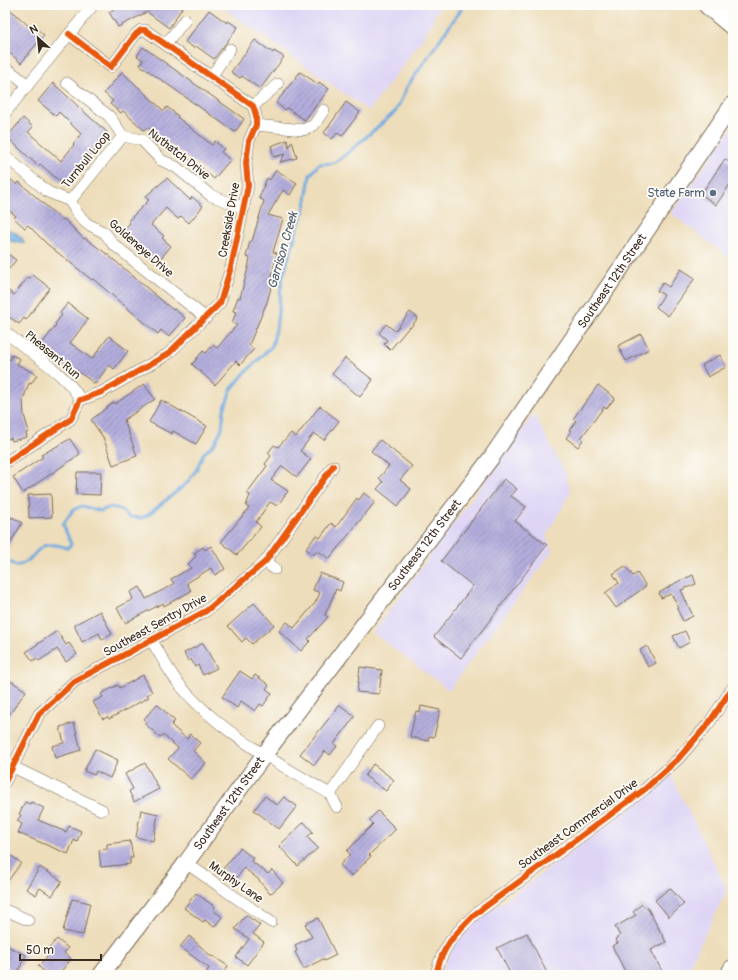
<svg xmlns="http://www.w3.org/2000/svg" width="738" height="980" viewBox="0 0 738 980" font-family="Pangolin,sans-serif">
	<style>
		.built { fill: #ded5f5 }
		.water { fill: url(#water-ripples); stroke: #566a7f }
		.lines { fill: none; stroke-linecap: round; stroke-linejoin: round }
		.stream { stroke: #71aae0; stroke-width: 3 }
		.building { fill: url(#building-hatch) }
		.street-casing { stroke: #796955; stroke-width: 12 }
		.secondary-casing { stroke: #796955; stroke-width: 18 }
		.highway-casing { stroke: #796955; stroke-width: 22 }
		.street { stroke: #fff; stroke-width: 11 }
		.secondary { stroke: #fff; stroke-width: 16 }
		.highway { stroke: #fff; stroke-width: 20 }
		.cycleway-casing { stroke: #fdfcf7; stroke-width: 8 }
		.cycleway { stroke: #e8590c; stroke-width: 6 }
		.service-dot { fill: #5c6f8a; stroke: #fdfcf7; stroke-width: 1.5 }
		.labels { text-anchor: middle; stroke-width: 3.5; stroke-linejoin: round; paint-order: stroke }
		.street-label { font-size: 12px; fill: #3b2a1e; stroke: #fdfcf7 }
		.service-label { font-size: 12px; fill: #4e5e75; stroke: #fdfcf7; text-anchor: end }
		.water-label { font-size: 13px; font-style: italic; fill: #515d6c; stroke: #fdfcf7 }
	</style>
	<defs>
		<pattern id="water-ripples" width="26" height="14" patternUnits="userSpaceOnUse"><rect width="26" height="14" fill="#71aae0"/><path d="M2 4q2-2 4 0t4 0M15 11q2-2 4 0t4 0" fill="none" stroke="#5e8bb5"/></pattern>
		<pattern id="building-hatch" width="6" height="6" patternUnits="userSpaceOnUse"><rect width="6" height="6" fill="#b3addd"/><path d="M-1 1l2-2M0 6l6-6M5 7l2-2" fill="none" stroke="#938db3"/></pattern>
	</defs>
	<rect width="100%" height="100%" fill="#fdfcf7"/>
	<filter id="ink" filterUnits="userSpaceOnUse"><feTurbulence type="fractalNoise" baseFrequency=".025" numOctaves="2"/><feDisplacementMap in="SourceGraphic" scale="8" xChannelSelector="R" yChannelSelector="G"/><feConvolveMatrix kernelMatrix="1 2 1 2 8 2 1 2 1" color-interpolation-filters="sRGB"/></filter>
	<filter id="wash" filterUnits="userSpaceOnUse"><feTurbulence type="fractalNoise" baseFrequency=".012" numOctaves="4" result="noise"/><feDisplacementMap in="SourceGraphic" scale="16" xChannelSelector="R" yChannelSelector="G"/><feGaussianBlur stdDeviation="0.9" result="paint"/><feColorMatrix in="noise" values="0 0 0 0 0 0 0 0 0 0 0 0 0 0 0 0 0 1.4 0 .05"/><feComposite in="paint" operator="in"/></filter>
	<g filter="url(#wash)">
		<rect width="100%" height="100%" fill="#edddba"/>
		<g class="built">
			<polygon points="219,5 441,5 421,41 369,111"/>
			<polygon points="733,126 733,261 671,213"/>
			<polygon points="534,414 564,471 571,491 546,537 553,550 449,690 373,633"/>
			<polygon points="671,775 727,890 685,975 440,975 446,960 459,937 481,918 647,796"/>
		</g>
		<path class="water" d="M5 228C13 231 24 235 24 244L5 240Z"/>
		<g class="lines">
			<path class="stream" d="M5 559 16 566C42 560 31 536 68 548L71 544 63 524 73 510 82 506 100 511 111 507 119 509 129 517 142 518 149 514 187 483 197 469 203 454 215 443 222 428 224 410 231 390 244 374 272 346 276 329 282 279 298 226 305 207 310 175 319 164 333 163 343 157 396 111 407 87 464 5"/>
		</g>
		<g id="blocks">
			<g class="building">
				<polygon points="5,5 30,27 32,25 44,35 21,63 5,49"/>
				<polygon points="122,5 184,5 169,28 147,12 118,27 109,12"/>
				<polygon points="209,10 227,23 228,21 238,27 214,59 196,46 194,48 185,42"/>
				<polygon points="255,40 273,53 274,51 284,57 260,89 242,76 240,78 231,72"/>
				<polygon points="143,47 244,119 235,132 140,65 143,60 137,56"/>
				<polygon points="122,72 164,111 167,107 178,116 177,117 212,145 215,141 224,149 221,152 230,160 214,179 194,161 193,162 147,127 144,130 123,111 121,113 110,104 113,101 104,93"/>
				<polygon points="300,72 318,84 319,82 329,89 305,120 287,108 285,110 276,103"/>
				<polygon points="53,83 93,120 107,132 100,140 103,142 64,185 40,164 38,166 7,137 23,118 33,127 28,132 61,161 74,145 73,144 81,134 59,112 56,116 38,101"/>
				<polygon points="346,102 360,112 342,136 337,133 332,139 324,133"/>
				<polygon points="287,140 289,147 292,141 297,158 280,162 285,154 274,157 271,146"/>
				<polygon points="725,159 733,165 733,180 716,205 701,194"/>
				<polygon points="276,170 297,183 290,195 283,190 268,215 283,219 273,252 277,253 272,276 274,277 267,302 249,345 254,349 240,365 236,361 215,385 192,364 203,351 206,353 213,345 217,348 237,325 232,323 236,312 233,311 238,297 240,298 248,268 250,258 246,257 250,241 252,241 264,201 259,198 267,178 270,180"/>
				<polygon points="167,178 190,200 192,197 203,206 189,223 181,216 178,219 166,208 151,225 164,236 162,238 171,246 157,263 122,231 130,223 128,221 149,200 145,197"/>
				<polygon points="10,179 17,185 19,182 62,220 64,219 84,239 85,238 108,255 173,310 174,309 185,318 169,337 161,330 158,334 93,279 92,280 47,244 28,225 25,228 14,218 16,216 5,207 5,184"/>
				<polygon points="5,252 16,260 5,274"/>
				<polygon points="681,269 695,278 668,316 656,307 664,295 657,291 663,283 669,287"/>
				<polygon points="33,275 50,288 26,320 24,318 19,324 5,314 5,288 14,295 28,277 30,278"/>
				<polygon points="68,303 88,319 70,343 92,359 109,336 128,351 114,369 109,365 95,384 64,361 62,363 49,353 51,351 42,344 56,325 55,324 62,315 60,313"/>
				<polygon points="410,312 418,318 410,328 409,327 390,350 384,344 387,340 379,333 386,324 395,331"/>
				<polygon points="641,334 649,349 626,361 618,346"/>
				<polygon points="12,355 20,359 17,364 37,375 31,384 29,383 23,400 24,415 29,432 26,433 27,437 12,441 11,438 5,440 5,357 10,360"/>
				<polygon points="720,355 726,367 708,377 702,365"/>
				<polygon points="345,358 373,380 360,397 332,374"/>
				<polygon points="144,384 155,399 124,420 137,456 113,465 103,437 91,420 114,402 115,404"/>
				<polygon points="598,385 615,398 606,409 604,407 581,438 583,440 578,447 566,438 571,431 569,430 576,421 573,419"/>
				<polygon points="161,400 207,426 196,444 173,431 172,434 149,422"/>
				<polygon points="320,406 339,421 324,440 314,433 300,451 311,459 297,477 282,466 271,480 288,491 277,506 270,502 256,522 261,527 237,555 221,542 249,508 246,506 250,495 247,493 267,466 265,464 271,456 268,453 274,445 278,447 291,433 296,437"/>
				<polygon points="70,439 80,454 23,493 13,477 43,457 41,455"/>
				<polygon points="380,440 412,466 400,480 411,489 398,506 377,489 383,482 379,478 389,466 371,451"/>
				<polygon points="77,472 101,472 100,495 76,494"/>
				<polygon points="504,479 517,489 511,496 526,507 515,521 547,545 461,658 434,637 473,586 441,561"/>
				<polygon points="364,493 375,502 329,559 317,550 314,555 306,549 316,535 320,538 331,523 336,527 357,498 359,500"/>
				<polygon points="51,494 52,517 29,518 28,495"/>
				<polygon points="5,515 11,519 12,517 22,523 5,552"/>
				<polygon points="211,546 225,569 215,575 211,568 187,583 191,591 164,606 163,603 125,623 117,608 133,599 130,592 140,587 146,599 174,584 171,579 191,568 188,564 196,556 194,553 203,547 205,550"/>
				<polygon points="625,566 633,576 637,573 646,586 616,608 605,593 619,583 613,574"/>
				<polygon points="320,573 343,582 340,591 336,589 325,615 328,617 308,639 310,641 301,651 279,631 287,622 294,628 315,603 320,593 313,590"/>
				<polygon points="693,575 696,584 681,590 693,616 683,621 677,609 679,608 671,594 661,598 659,593 679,581"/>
				<polygon points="254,603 274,625 252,644 246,638 242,642 228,626"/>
				<polygon points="100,611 112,634 102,640 99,633 82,642 74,625"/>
				<polygon points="57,631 66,645 69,643 77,654 66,662 57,649 39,661 37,658 33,661 26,652"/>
				<polygon points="685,631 690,642 679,648 673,636"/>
				<polygon points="203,643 217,668 203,675 198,665 195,667 191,659 188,661 184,653"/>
				<polygon points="647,646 656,663 648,667 640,650"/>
				<polygon points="360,667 382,670 379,694 357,692"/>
				<polygon points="240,671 252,679 255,675 269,685 266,689 272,693 263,706 260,704 255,711 241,701 237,708 222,697"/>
				<polygon points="143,675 152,692 147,695 149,697 109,719 108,717 103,719 93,702 103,697 101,694 118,685 120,688"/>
				<polygon points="11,681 26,691 5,721 5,690"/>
				<polygon points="157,704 175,721 171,725 187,739 190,734 200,743 193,751 206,763 191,779 168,759 178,748 163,735 160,737 145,724 146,722 144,719"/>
				<polygon points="340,705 355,716 334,744 337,746 330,755 325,751 314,765 300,754"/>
				<polygon points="421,706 440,710 434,737 429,736 428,741 410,737 416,711 420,712"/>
				<polygon points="74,723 81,750 55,758 52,746 64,743 60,727"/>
				<polygon points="95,749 118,760 110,778 96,771 94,775 84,771"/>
				<polygon points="145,763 159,789 134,802 129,791 133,789 125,774"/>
				<polygon points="373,764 394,780 386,791 365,776"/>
				<polygon points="265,796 277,805 284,797 297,806 279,829 254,810"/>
				<polygon points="25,802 30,804 31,802 44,808 38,820 66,832 69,826 81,831 77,842 74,840 68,854 18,833 22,824 17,821 21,815 19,814"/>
				<polygon points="141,810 158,814 153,841 136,837"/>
				<polygon points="378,811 396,829 369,855 371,856 352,876 340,865 350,854 347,851 373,824 369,820"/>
				<polygon points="304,822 313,832 307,837 318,848 298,866 279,846"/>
				<polygon points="130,841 133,858 130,858 130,864 101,867 99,850 107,849 107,844"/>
				<polygon points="240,848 253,858 251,861 268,874 272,870 283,883 270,894 258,879 244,868 236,879 223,869"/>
				<polygon points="5,851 21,863 5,885"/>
				<polygon points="40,867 62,881 52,896 40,888 36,895 26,889"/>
				<polygon points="670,888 684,904 669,917 655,900"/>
				<polygon points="196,893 215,907 213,910 222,917 214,927 205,920 203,922 184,908"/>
				<polygon points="72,899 90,903 83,935 63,931"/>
				<polygon points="642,904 645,908 647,907 666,942 651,950 664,975 627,975 612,946 618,943 615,939 620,936 615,927 636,915 633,912"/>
				<polygon points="246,915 260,925 253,934 264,942 247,965 236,957 249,939 235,929"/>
				<polygon points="318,918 336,955 324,961 323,959 304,969 295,952 297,951 295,945 312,937 305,924"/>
				<polygon points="527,933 548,975 511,975 497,948"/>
				<polygon points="189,936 212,957 213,956 228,966 222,975 205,975 209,968 180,947"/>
				<polygon points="57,939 68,948 64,953 71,959 58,975 48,975 38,966 49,955 45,952"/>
				<polygon points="5,945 26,955 16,975 5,975"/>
			</g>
		</g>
	</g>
	<g filter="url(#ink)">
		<use href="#blocks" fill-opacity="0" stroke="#796955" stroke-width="1"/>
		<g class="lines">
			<g class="street-casing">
				<g id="street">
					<polyline points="166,44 185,20"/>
					<polyline points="5,67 28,85"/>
					<polyline points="211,77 230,49"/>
					<polyline points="67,83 109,116 123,136 142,140 161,160 176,167 210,195 244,208"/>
					<polyline points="253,106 278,84"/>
					<polyline points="5,113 93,5"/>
					<polyline points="256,125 303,130 314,125 324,110"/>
					<polyline points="5,156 48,192 70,201 77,213 86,223 105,233 113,244 206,318"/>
					<polyline points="70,201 123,136"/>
					<path d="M5 332C24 348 72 378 80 400"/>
					<polyline points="5,463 71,419 80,400 102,392 168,354 220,303 231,267 248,186 246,163 249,141 256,125 256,115 253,106 145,30 141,30 136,34 111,67 69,34"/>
					<polyline points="265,562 275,569"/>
					<path d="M152 641C160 654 167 668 176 680 213 729 278 763 330 794L378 726"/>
					<polyline points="13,767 102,810"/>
					<polyline points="5,782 39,714 75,681 206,611 265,562 333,466"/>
					<polyline points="330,794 337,807"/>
					<polyline points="186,863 271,922"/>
					<polyline points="5,910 28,920"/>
					<path d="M436 975C441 948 455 934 474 915L645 789 678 759 709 723 733 687"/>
				</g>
			</g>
			<g class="secondary-casing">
				<g id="secondary">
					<path id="s1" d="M101 975 186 863 264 755 491 458 733 104"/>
				</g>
			</g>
			<g class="highway-casing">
				<g id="highway">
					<polyline points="709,5 733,25"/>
					<polyline points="731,975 733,970"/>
				</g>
			</g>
			<use href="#street" class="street"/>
			<use href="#secondary" class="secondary"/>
			<use href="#highway" class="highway"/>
			<g class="cycleway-casing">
				<g id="cycleway">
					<polyline points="5,463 71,419 80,400 102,392 168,354 220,303 231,267 248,186 246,163 249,141 256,125 256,115 253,106 145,30 141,30 136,34 111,67 69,34"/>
					<polyline points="5,782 39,714 75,681 206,611 265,562 333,466"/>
					<path d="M436 975C441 948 455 934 474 915L645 789 678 759 709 723 733 687"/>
				</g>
			</g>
			<use href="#cycleway" class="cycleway"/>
		</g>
	</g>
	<circle class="service-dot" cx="713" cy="193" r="4"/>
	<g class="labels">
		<g class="street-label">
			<text transform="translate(179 154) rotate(38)" y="4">Nuthatch Drive</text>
			<text transform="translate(86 160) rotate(-51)" y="4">Turnbull Loop</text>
			<text transform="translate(229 220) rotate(-80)" y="4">Creekside Drive</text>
			<text transform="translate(141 248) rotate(41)" y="4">Goldeneye Drive</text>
			<text dy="4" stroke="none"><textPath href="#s1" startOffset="862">Southeast 12th Street</textPath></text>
			<text transform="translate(53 355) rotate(40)" y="4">Pheasant Run</text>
			<text dy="4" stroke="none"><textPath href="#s1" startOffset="538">Southeast 12th Street</textPath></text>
			<text transform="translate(155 625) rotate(-29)" y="4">Southeast Sentry Drive</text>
			<text dy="4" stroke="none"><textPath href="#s1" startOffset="214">Southeast 12th Street</textPath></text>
			<text transform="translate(578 824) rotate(-36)" y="4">Southeast Commercial Drive</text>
			<text transform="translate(236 882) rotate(35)" y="4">Murphy Lane</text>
		</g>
		<g class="service-label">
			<text x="705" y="197">State Farm</text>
		</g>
		<g class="water-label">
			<text transform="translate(282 250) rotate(-74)" y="5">Garrison Creek</text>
		</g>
	</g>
	<rect width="738" height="980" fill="none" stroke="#fdfcf7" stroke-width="20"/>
	<g transform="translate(38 38) rotate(333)" stroke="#fdfcf7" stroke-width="3" paint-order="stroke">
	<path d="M0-3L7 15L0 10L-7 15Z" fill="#3b2a1e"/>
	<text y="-6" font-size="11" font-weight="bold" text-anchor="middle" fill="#3b2a1e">N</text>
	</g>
	<path d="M20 954v6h81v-6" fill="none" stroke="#3b2a1e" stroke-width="2"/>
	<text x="26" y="954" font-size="12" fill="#3b2a1e" stroke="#fdfcf7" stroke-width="3" paint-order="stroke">50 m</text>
</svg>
